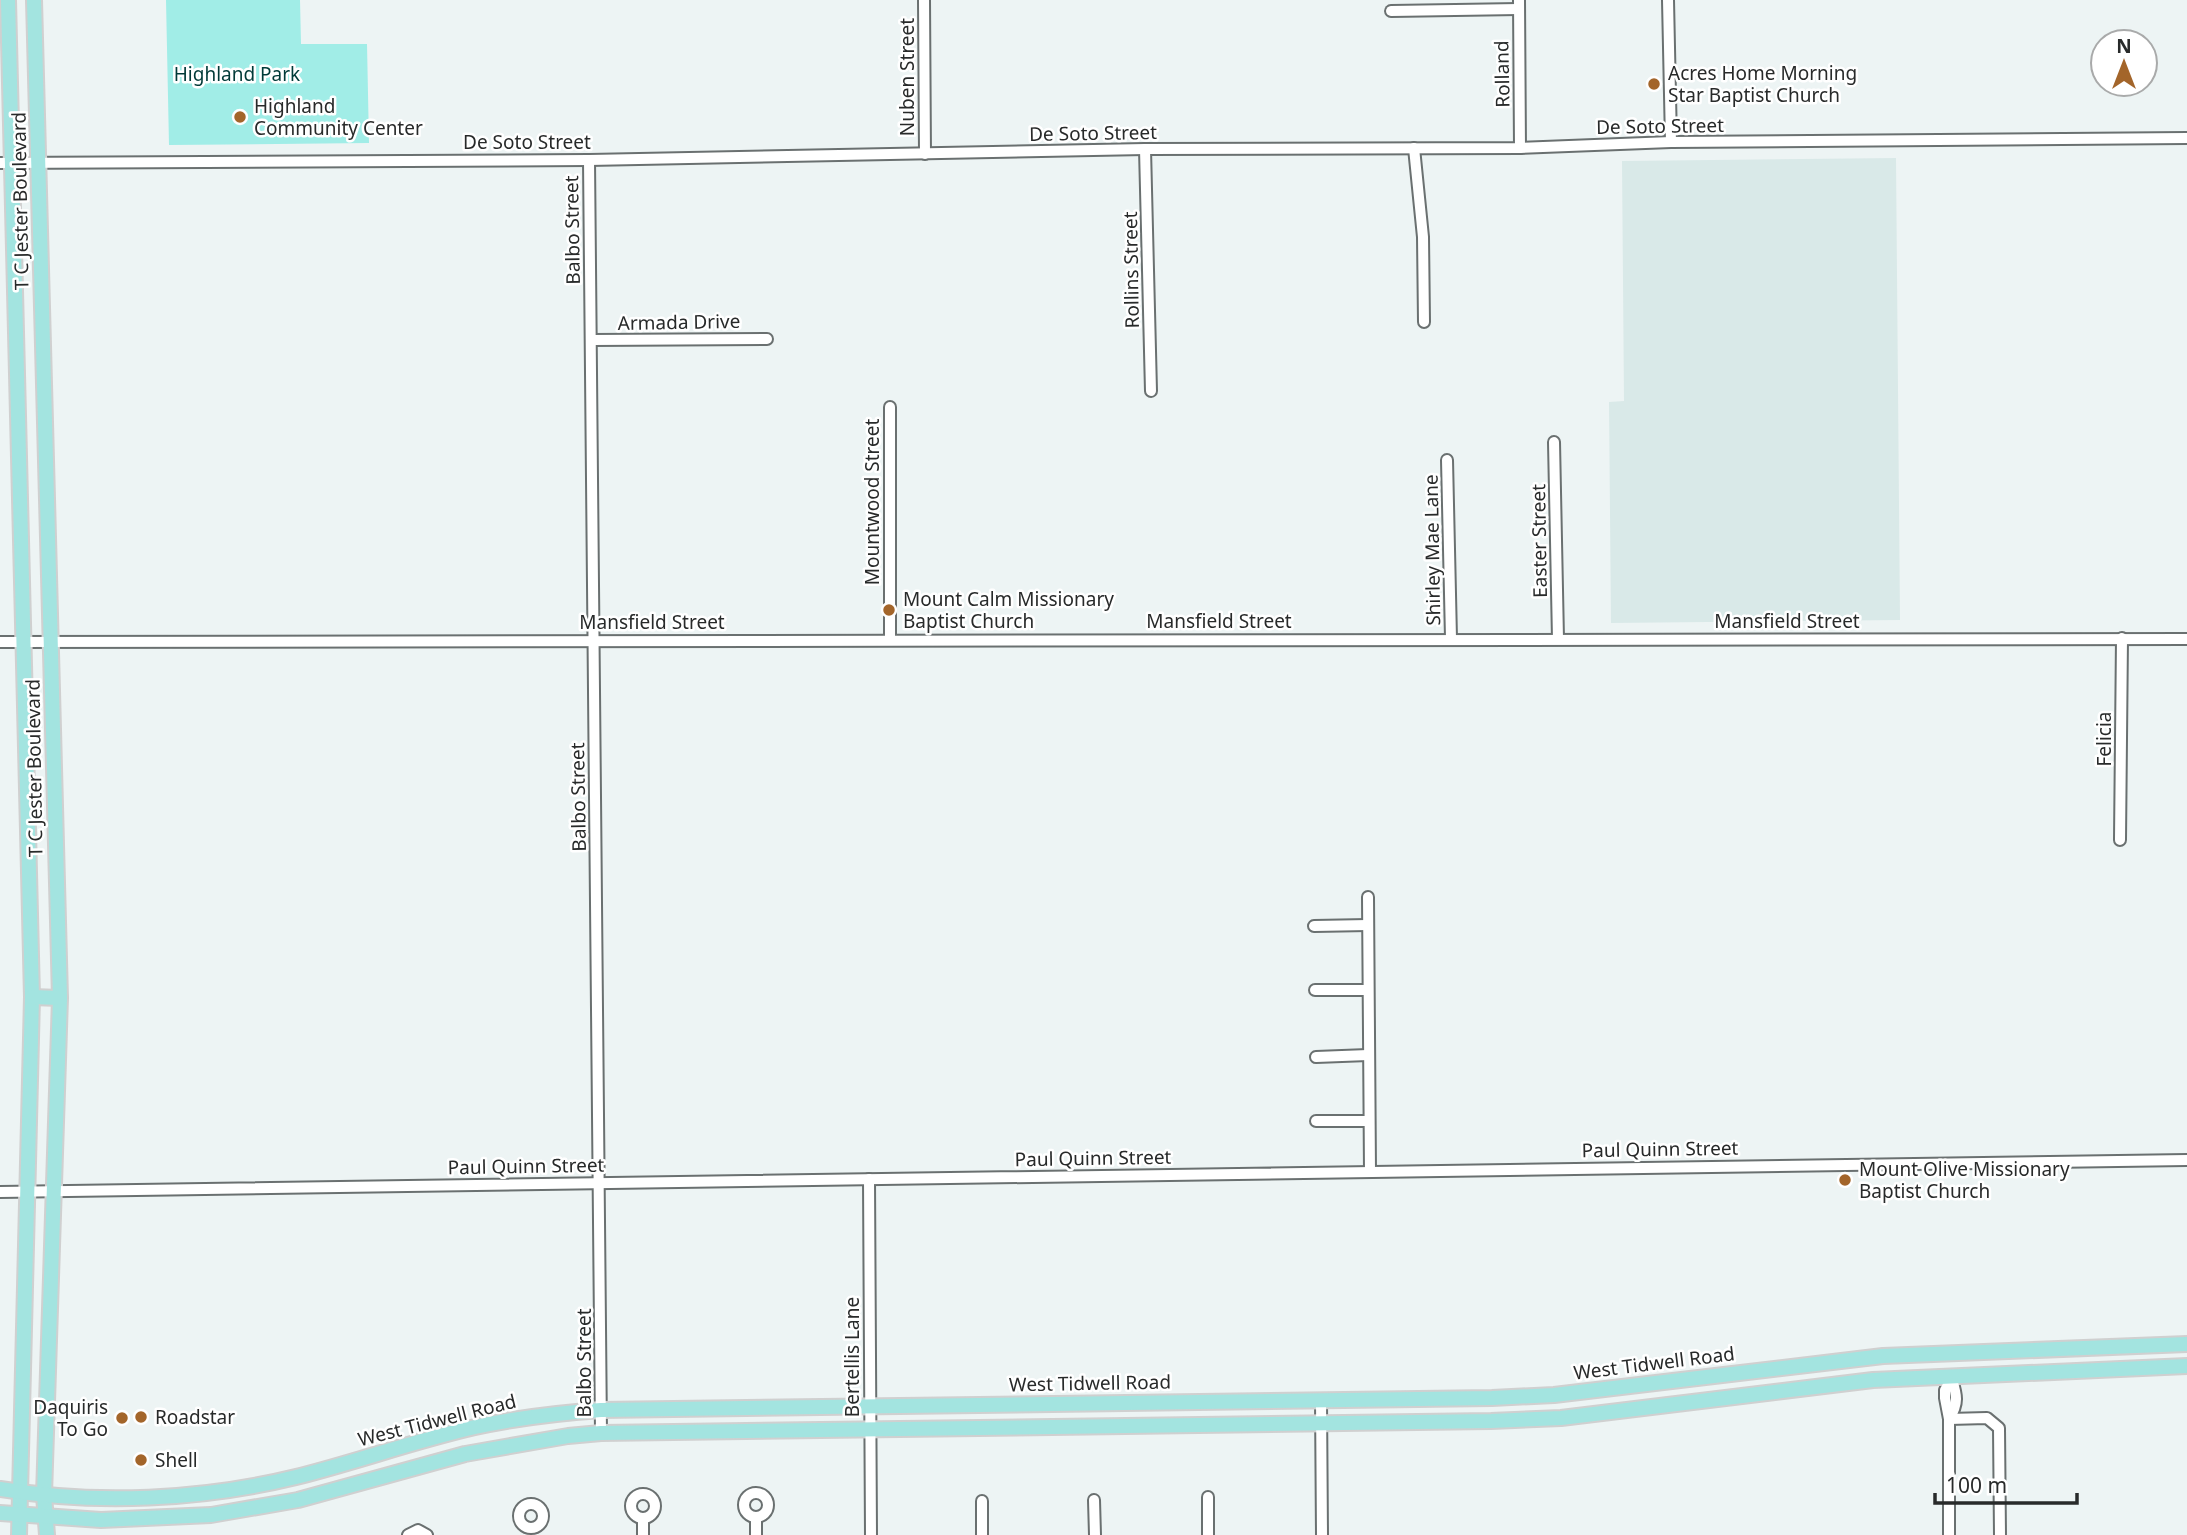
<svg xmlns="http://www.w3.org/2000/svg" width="2187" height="1535" viewBox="0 0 2187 1535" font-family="'Noto Sans',sans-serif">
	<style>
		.built { fill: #d9e9e8 }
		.green { fill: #a1ede7 }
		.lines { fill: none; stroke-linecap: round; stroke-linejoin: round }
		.minor-casing { stroke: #6a7070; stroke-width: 14 }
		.major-casing { stroke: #d0d0d0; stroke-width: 18 }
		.minor { stroke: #fff; stroke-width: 10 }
		.major { stroke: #a3e4e0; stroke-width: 14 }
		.poi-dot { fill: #a3652a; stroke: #fff; stroke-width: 2.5 }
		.labels { text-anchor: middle; stroke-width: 5; stroke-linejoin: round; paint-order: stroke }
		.poi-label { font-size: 19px; fill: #282a2a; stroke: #fff; text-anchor: start }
		.park-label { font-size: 19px; fill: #003a38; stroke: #fff }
		.street-label { font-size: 19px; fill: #282a2a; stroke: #fff }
	</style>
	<rect width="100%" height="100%" fill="#edf4f4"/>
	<polygon class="built" points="1896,158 1900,620 1611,623 1609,402 1624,401 1622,161"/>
	<polygon class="green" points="166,0 300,0 301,44 367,44 369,143 169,145"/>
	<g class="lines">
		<g class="minor-casing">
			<g id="minor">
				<polyline points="924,0 925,154"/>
				<polyline points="1519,0 1520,148"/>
				<polyline points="1668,0 1671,142"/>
				<polyline points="1391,11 1519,9"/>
				<polyline points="1414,148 1423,237 1424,322"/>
				<polyline points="1145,149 1151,391"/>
				<polyline points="589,160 601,1433"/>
				<polyline points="0,163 589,160 1145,149 1520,148 1671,142 2187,138"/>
				<polyline points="592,340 767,339"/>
				<polyline points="1554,442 1558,639"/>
				<polyline points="1447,460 1451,638"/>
				<polyline points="890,639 890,407"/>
				<polyline points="0,642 2187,639"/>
				<polyline points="2120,840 2122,638"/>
				<polyline points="1368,897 1370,1171"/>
				<polyline points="1314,926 1368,925"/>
				<polyline points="1315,990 1367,990"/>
				<polyline points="1316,1057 1368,1055"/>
				<polyline points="1316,1121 1369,1121"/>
				<polyline points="869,1179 871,1535"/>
				<polyline points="0,1192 2187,1160"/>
				<polyline points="1321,1400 1322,1535"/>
				<polyline points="1949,1419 1987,1418 1999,1428 2000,1535"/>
				<path d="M1949 1419C1960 1402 1956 1393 1951 1376"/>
				<circle cx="756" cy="1505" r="12"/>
				<circle cx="643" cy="1506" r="12"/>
				<polyline points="1208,1497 1208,1535"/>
				<polyline points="1094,1500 1095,1535"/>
				<polyline points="982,1501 982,1535"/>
				<circle cx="531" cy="1516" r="12"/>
				<polyline points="756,1517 756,1535"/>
				<polyline points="643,1518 643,1535"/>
				<polyline points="408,1535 418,1530 427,1535"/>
				<polyline points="1949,1535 1949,1419 1945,1398 1945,1390 1951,1380"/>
			</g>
		</g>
		<g class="major-casing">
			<g id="major">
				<polyline points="8,0 32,997 19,1535"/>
				<polyline points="34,0 60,998 44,1495 47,1535"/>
				<polyline points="32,997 60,998"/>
				<path d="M0 1489C96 1505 202 1500 296 1477 356 1462 414 1441 475 1427 516 1418 558 1413 601 1410L1492 1398 1554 1395 1883 1356 2187 1344"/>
				<polyline points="0,1513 101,1520 211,1515 298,1500 465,1454 568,1436 601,1433 1491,1421 1561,1418 1873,1380 2187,1366"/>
			</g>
		</g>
		<use href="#minor" class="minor"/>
		<use href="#major" class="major"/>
	</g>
	<g class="poi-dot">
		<circle cx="1654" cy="84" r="7"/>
		<circle cx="240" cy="117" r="7"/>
		<circle cx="889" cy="610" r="7"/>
		<circle cx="1845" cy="1180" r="7"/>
		<circle cx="141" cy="1417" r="7"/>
		<circle cx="122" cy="1418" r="7"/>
		<circle cx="141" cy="1460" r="7"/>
	</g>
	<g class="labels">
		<g class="poi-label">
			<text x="1668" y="80">Acres Home Morning<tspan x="1668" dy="22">Star Baptist Church</tspan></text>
			<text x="254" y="113">Highland<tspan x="254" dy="22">Community Center</tspan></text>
			<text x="903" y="606">Mount Calm Missionary<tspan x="903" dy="22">Baptist Church</tspan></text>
			<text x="1859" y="1176">Mount Olive Missionary<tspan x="1859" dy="22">Baptist Church</tspan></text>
			<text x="108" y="1414" text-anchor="end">Daquiris<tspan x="108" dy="22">To Go</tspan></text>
			<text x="155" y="1424">Roadstar</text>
			<text x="155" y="1467">Shell</text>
		</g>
		<g class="park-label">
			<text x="237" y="81">Highland Park</text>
		</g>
		<g class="street-label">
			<text transform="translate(1502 74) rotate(-91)" y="7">Rolland</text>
			<text transform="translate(907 77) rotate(-90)" y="7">Nuben Street</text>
			<text transform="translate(1660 126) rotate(-1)" y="7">De Soto Street</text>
			<text transform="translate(1093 133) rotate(-1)" y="7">De Soto Street</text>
			<text x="527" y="149">De Soto Street</text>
			<text transform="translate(20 201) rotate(-91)" y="7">T C Jester Boulevard</text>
			<text transform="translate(572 230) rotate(-91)" y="7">Balbo Street</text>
			<text transform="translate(1131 270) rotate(-91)" y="7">Rollins Street</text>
			<text transform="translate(679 322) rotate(-1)" y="7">Armada Drive</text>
			<text transform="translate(872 502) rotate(-90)" y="7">Mountwood Street</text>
			<text transform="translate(1539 541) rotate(-91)" y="7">Easter Street</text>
			<text transform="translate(1432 550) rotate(-91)" y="7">Shirley Mae Lane</text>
			<text x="1219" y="628">Mansfield Street</text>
			<text x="1787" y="628">Mansfield Street</text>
			<text x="652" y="629">Mansfield Street</text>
			<text transform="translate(2104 739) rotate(-90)" y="7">Felicia</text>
			<text transform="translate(34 768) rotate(-91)" y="7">T C Jester Boulevard</text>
			<text transform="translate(578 797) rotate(-91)" y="7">Balbo Street</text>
			<text transform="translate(1660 1149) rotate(-1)" y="7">Paul Quinn Street</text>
			<text transform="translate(1093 1158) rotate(-1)" y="7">Paul Quinn Street</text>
			<text transform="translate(526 1166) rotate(-1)" y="7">Paul Quinn Street</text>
			<text transform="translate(852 1357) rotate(-90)" y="7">Bertellis Lane</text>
			<text transform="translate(584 1363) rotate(-90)" y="7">Balbo Street</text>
			<text transform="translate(1654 1363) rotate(-7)" y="7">West Tidwell Road</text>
			<text transform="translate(1090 1383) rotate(-1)" y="7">West Tidwell Road</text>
			<text transform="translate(437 1420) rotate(-14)" y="7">West Tidwell Road</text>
		</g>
	</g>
	<g transform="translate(2124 63)"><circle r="33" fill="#ffffff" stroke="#a9aaaa" stroke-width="2"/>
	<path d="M0-5L12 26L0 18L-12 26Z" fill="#a3652a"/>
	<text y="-10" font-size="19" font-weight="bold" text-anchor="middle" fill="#282a2a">N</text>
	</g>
	<path d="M1935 1493v10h142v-10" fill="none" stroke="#282a2a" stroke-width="3.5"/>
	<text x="1946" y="1493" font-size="21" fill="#282a2a" stroke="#ffffff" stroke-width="5" paint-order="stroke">100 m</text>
</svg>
